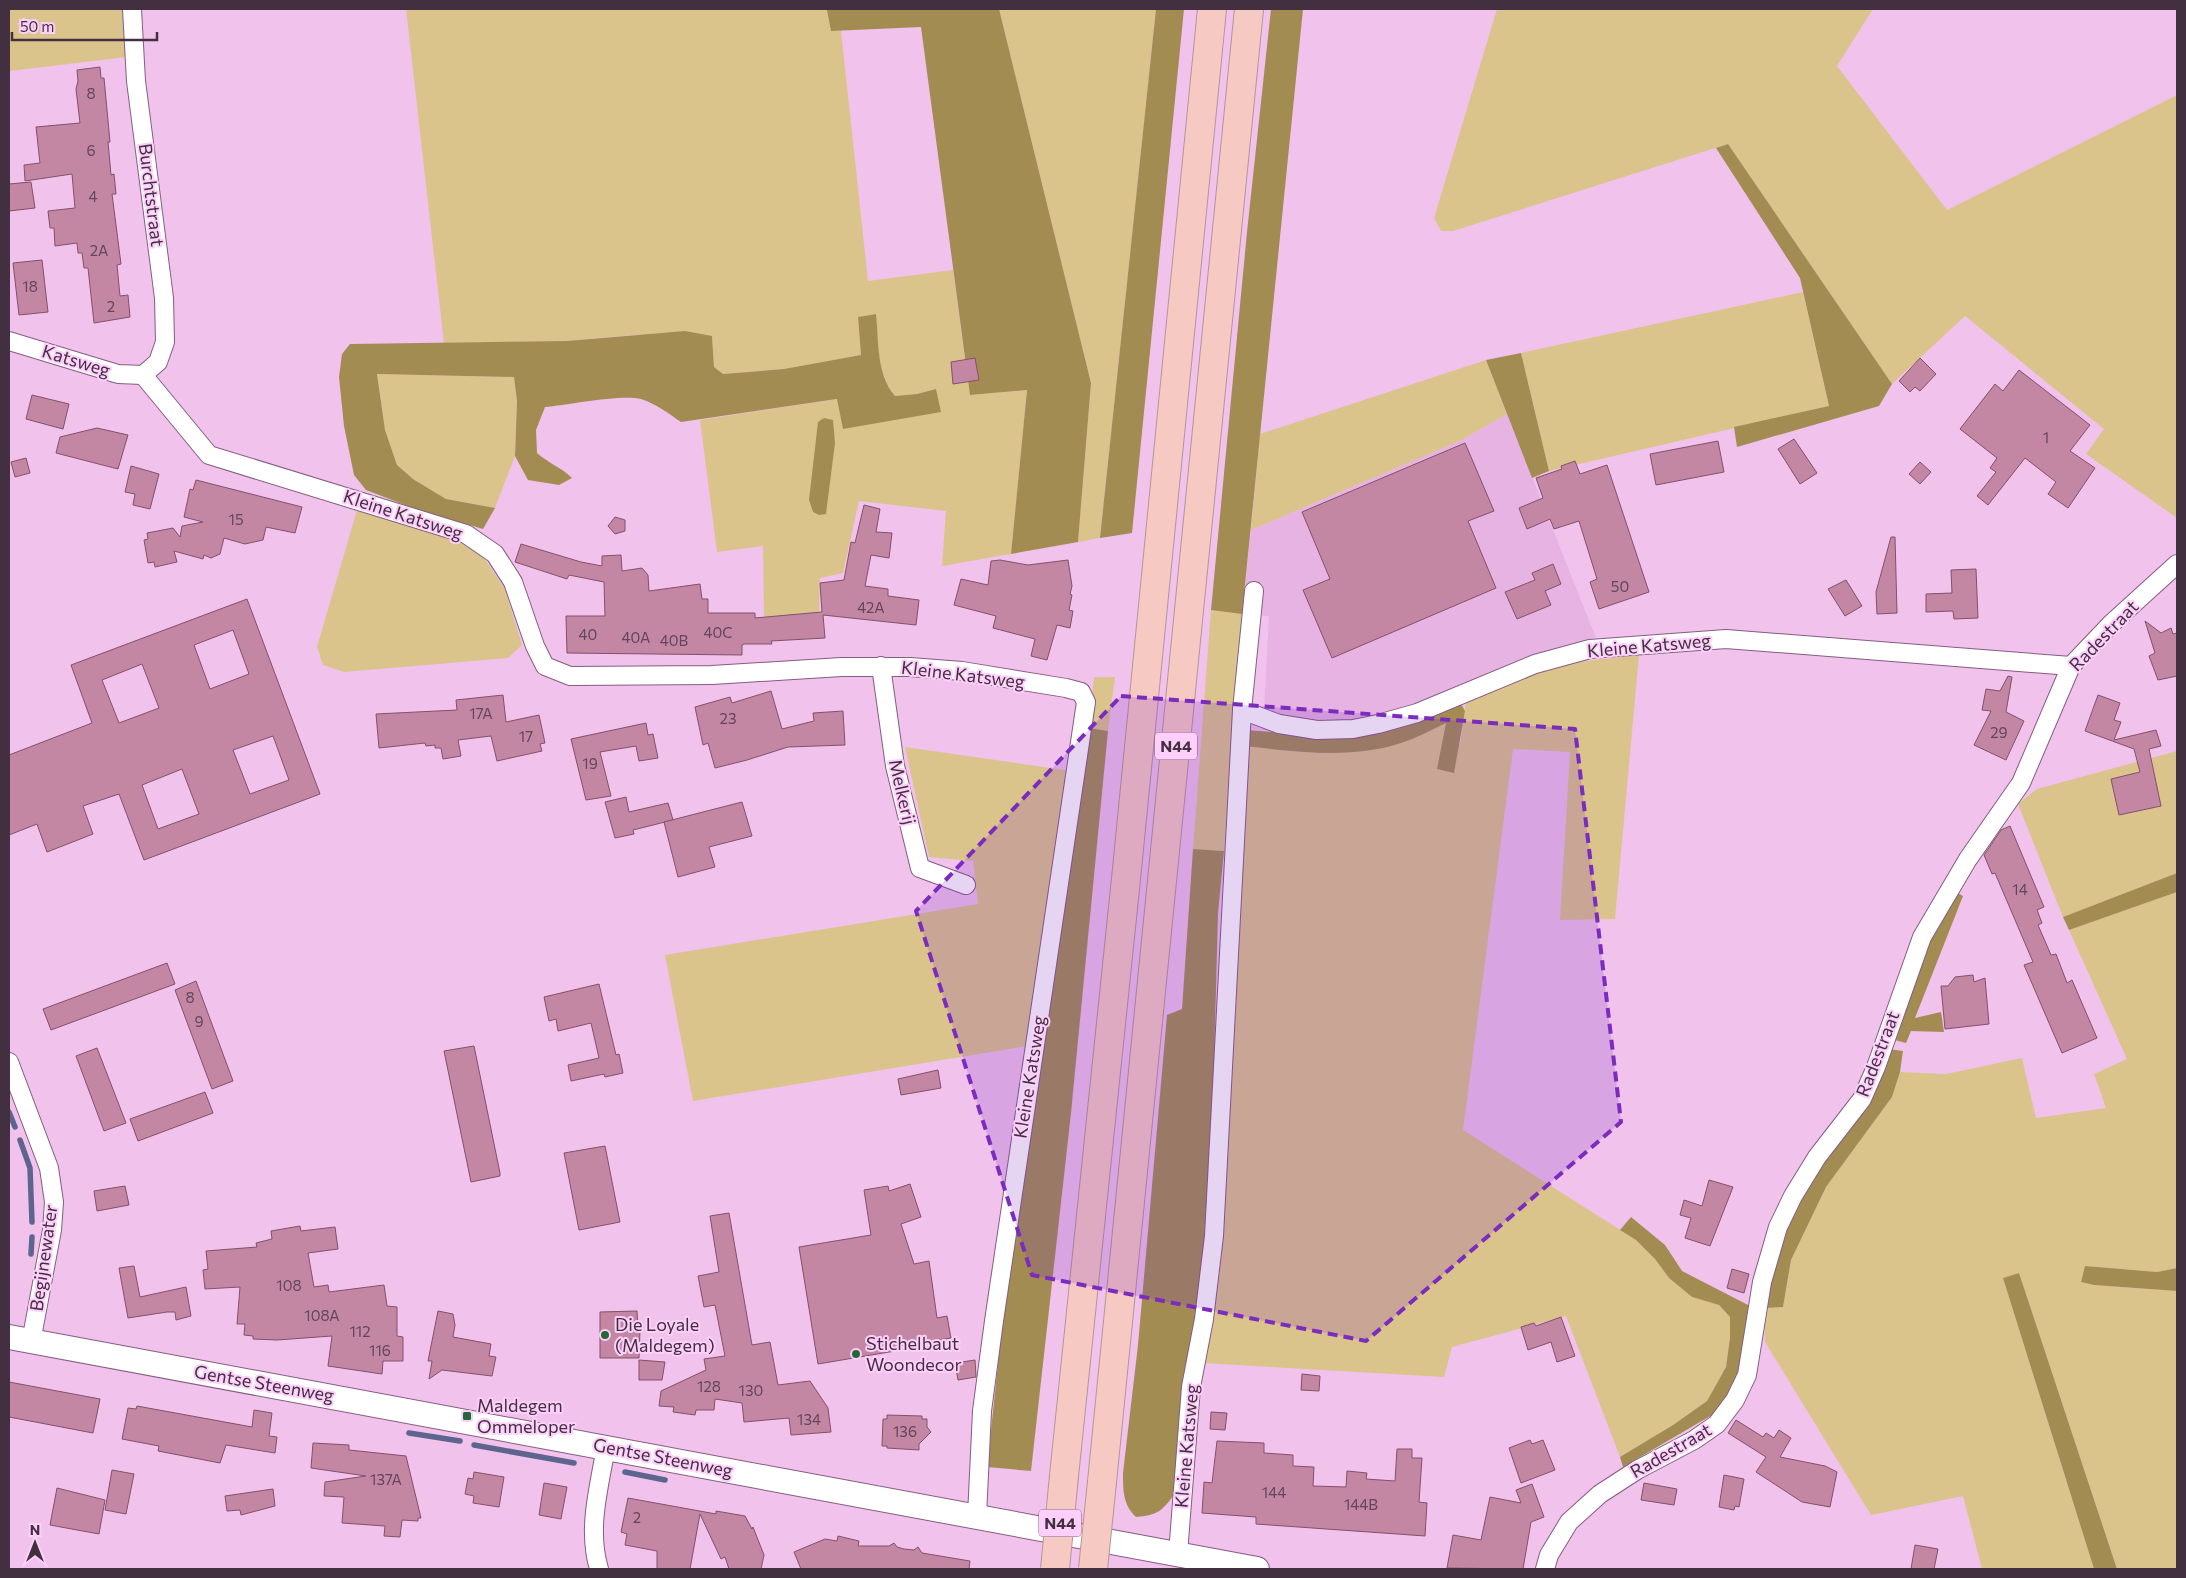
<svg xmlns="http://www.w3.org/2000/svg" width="2186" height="1578" viewBox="0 0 2186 1578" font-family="Commissioner,sans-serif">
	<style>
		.built { fill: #e7b3e3 }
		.green { fill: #dbc48b }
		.forest { fill: #a38c52 }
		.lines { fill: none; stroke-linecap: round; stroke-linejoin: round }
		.stream { stroke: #5d648d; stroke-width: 5.5 }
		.building { fill: #c387a4; stroke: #83506a; fill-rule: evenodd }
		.street-casing { stroke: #855c82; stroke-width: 20 }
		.secondary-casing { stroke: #855c82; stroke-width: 26 }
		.highway-casing { stroke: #b79496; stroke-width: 30 }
		.street { stroke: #fff; stroke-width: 18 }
		.secondary { stroke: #fff; stroke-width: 24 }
		.highway { stroke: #f6cac3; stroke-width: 28 }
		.highway-bridge-casing { stroke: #b79496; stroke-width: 30; stroke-linecap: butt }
		.highway-bridge { stroke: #f6cac3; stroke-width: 28 }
		.marked { fill: #7b2cbf; fill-opacity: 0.2; stroke: #7b2cbf; stroke-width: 4; stroke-dasharray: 10 6; stroke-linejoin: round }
		.poi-dot { fill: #236935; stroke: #fdcffa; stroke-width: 2 }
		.labels { text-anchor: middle; stroke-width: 4; stroke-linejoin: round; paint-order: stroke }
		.number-label { font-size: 15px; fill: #62465a }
		.shield { fill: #fdcffa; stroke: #7a6078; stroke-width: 1 }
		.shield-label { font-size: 16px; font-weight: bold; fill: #423041 }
		.street-label { font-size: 18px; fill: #423041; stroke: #fdcffa }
		.poi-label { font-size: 18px; fill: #423041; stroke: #fdcffa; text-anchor: start }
	</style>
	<rect width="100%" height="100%" fill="#f0c2ec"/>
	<polygon class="built" points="1507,414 1596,638 1508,667 1406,708 1372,719 1318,723 1282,718 1264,710 1269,616 1242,614 1251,530 1460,441"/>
	<g class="green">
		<polygon points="9,9 123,9 127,57 9,71"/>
		<path d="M406 9H857L828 10 831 31H841L868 281 953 270 970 395 1027 390 1011 554 942 566 946 511 859 501 843 573 820 578 819 613 764 617 763 546 717 552 700 420 838 399 843 428 936 389 917 394 895 396C876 373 878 341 876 314L858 317 861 355 784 369 723 374 714 367 712 336 633 335 567 341 444 343Z"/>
		<polygon points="999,9 1156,9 1100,538 1078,542 1091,383"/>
		<polygon points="1497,9 1873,9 1837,66 1947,210 2177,95 2177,518 2086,454 2104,429 1965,316 1892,384 1728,144 1453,231 1441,231 1434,218"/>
		<polygon points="1803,292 1829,406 1549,471 1521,353"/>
		<polygon points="1486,360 1507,414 1460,441 1251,530 1260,434"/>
		<polygon points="377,374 514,377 517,401 515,456 495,508 446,499 413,479 397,465 385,430"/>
		<polygon points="357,510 459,541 480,552 505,589 522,645 508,658 344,672 323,665 317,647"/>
		<polygon points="1211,610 1242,614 1224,851 1193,849"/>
		<polygon points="1639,655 1615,919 1560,920 1570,752 1513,749 1463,1130 1636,1240 1655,1259 1669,1278 1692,1297 1719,1305 1730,1317 1730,1338 1726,1367 1707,1401 1673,1425 1620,1457 1566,1316 1452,1347 1444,1377 1202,1363 1244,746 1313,753 1407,741 1446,723 1460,745 1466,702 1526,676 1578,662"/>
		<polygon points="1094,677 1115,677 1108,731 1089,728"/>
		<polygon points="905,747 1071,771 1027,1046 693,1101 665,955 978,904 973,861 929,857"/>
		<polygon points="2177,751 2177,873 2063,917 2018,804 2037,789"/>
		<polygon points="2177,892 2177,1268 2157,1272 2085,1266 2081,1282 2094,1285 2177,1291 2177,1569 2117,1569 2019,1273 2003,1278 2094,1569 1982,1569 1963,1496 1871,1515 1765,1342 1764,1308 1783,1307 1791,1260 1826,1187 1892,1097 1900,1072 1946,1074 2022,1058 2036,1118 2106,1108 2094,1074 2127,1059 2069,930"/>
	</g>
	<g class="forest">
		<polygon points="857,9 999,9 1091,383 1078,542 1011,554 1027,390 970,395 921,27 831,31 827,10"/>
		<polygon points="1156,9 1184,9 1132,533 1100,538"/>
		<polygon points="1271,9 1303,9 1242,614 1211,610 1247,232"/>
		<polygon points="1728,144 1892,384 1879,406 1737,447 1734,427 1829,406 1800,278 1716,148"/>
		<path d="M876 314C879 341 876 374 895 396L917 394 936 389 941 412 843 429 837 399 681 422C668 413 656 404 641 399 622 394 567 405 545 407L536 430 537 453C548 463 561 467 572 478L559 485 528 480 515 456 517 401 514 377 377 374 385 430 397 465 413 479 446 499 495 508 483 529 413 508 366 490 354 475 344 426 339 377 342 354 350 344 567 341 685 331 712 336 714 367 723 374 784 369 861 355 858 317Z"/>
		<polygon points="1521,353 1549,471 1532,478 1486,360"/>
		<polygon points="824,418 833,420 835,443 826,514 819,515 813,512 809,500 818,422"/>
		<path d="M1459 700 1465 711 1454 773 1437 769 1446 723C1433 729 1420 736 1407 741 1355 760 1298 752 1244 746L1245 730 1340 737Z"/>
		<polygon points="1089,728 1108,731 1071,1113 1031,1471 987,1467 1005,1300"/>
		<path d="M1193 849 1224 851 1218 913 1213 1100 1199 1314 1180 1487C1164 1507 1163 1515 1136 1517 1123 1505 1123 1490 1123 1473L1138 1345 1167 1015 1182 1009Z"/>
		<polygon points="2177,873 2177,892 2069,930 2063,917"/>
		<polygon points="1954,891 1963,896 1915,1018 1941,1012 1944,1032 1911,1031 1906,1043 1891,1039 1916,962"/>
		<polygon points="1889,1049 1903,1051 1900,1072 1892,1097 1826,1187 1791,1260 1783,1307 1764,1308 1782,1230"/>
		<polygon points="1631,1217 1665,1245 1682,1271 1750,1306 1741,1369 1728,1396 1712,1415 1623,1467 1620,1457 1673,1425 1707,1401 1726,1367 1730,1338 1730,1317 1719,1305 1692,1297 1669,1278 1655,1259 1636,1240 1620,1230"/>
		<polygon points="2085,1266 2157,1272 2177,1268 2177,1291 2094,1285 2081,1282"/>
		<polygon points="2019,1273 2117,1569 2094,1569 2003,1278"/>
	</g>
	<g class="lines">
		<g class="stream">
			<polyline points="9,1112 15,1127"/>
			<polyline points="20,1140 30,1168 32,1222"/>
			<polyline points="31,1254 32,1237"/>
			<polyline points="409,1433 460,1441"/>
			<polyline points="474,1445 574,1463"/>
			<polyline points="625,1472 665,1480"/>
		</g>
	</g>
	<g class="building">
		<polygon points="100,67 101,78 104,78 110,142 108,142 111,175 114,174 116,194 112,194 121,264 117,265 120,296 128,295 130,317 94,323 88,268 84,268 82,253 78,253 77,243 55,246 54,228 50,228 48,211 75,208 72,174 25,181 24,165 40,163 36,127 80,123 76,89 78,81 77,70"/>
		<polygon points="31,182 35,208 9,211 9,184"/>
		<polygon points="42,260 48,312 19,315 13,263"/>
		<polygon points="975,358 979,380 953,384 951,362"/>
		<polygon points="1920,358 1936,374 1920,391 1915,387 1910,392 1899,381"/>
		<polygon points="2019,370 2090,425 2070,451 2095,468 2068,508 2048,494 2056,482 2025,458 1988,505 1977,496 1996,472 1990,468 1997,458 1960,429 1995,384 2003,391"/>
		<polygon points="32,395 69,404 63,429 26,419"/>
		<polygon points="97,428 128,435 118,469 56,453 60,437"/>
		<polygon points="1794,439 1817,473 1800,484 1778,449"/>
		<polygon points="1718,441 1724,472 1656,485 1650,454"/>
		<polygon points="1465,443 1494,511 1468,521 1496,588 1332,658 1303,590 1330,579 1302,512"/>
		<polygon points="26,458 30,473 15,477 11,462"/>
		<polygon points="1575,461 1580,474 1607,465 1649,592 1599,609 1590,582 1597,579 1579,521 1554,529 1550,519 1527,529 1519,508 1543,498 1536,478 1562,469 1561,466"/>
		<polygon points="1920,462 1931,472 1920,484 1909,474"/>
		<polygon points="131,466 159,474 150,509 133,505 135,494 125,492"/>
		<polygon points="196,480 302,507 295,533 266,527 263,540 245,544 224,538 220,554 211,558 204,555 203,559 174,551 177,562 155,567 154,562 148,563 144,540 148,539 147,533 173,528 180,537 182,526 203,522 184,517 190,489 193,490"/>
		<polygon points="864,505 880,509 876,532 892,533 889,558 871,555 865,586 888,589 888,596 919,600 916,625 823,615 825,638 771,641 772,644 744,644 742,645 742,655 567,653 566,616 605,616 604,582 569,575 567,579 515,562 521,544 581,562 602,566 602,556 621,555 622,571 642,568 648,575 649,591 700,584 702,599 708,599 708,613 755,613 755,618 822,612 820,583 844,580 851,542 855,543"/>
		<polygon points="615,517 625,520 625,531 615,534 608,526"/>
		<polygon points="1891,537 1895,537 1897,613 1877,614 1876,592"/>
		<polygon points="1000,560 1028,565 1068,560 1072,586 1070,594 1072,595 1069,610 1073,611 1070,628 1057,625 1047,660 1031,656 1035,639 993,628 996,616 954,605 961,579 988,585 991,561"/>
		<polygon points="1553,564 1561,584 1545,591 1551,605 1517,619 1505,592 1535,580 1532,573"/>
		<polygon points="1976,569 1978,618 1954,619 1953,611 1926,612 1926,594 1952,593 1951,570"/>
		<polygon points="1846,580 1862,606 1845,616 1828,589"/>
		<path d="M247 599 320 794 144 860 119 794 83 806 93 834 47 852 37 824 9 835V755L92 723 71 665ZM233 630 249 674 210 689 194 645ZM142 664 159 708 119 723 102 680ZM273 736 289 780 250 794 233 750ZM182 769 199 814 158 829 142 785Z"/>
		<polygon points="2145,621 2161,633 2171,628 2173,634 2177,633 2177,676 2158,680 2149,656 2155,653"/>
		<polygon points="2008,676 2012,677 2006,712 2024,721 2006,760 1974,745 1991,711 1982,710 1986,689 2000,691"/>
		<polygon points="771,691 782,729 814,721 813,713 843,711 845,745 788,747 747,760 715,768 708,743 703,745 695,707 730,697 732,703"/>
		<polygon points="503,695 506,722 539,715 545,743 540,744 542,751 497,761 491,736 458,740 461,756 443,759 441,748 435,748 435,745 426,746 425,743 379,748 376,714 457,710 456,700"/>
		<polygon points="2098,695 2120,703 2114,720 2121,722 2114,740 2156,730 2161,746 2149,749 2161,806 2119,815 2111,779 2140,772 2134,749 2085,731"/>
		<polygon points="646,723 648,735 653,734 658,758 639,761 636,746 600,752 611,796 586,800 571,739"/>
		<polygon points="626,797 629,812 668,803 673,820 633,830 634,834 615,838 605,802"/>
		<polygon points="742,802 752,836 709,847 715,867 678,877 664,822"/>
		<polygon points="2010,826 2044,907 2037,910 2042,923 2038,925 2051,955 2056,954 2067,983 2072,980 2097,1038 2062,1053 2024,965 2033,962 1995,873 1992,874 1984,855 2001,830"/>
		<polygon points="167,963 175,984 51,1030 43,1009"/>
		<polygon points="1973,975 1974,982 1985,978 1989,1024 1945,1029 1941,986 1948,986 1955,977"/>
		<polygon points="196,981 233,1081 212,1089 175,990"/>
		<polygon points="599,984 616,1055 619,1054 623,1073 605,1077 604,1074 571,1081 568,1065 599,1058 591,1023 558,1031 556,1019 549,1021 544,997"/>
		<polygon points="474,1046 500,1173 500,1176 471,1182 444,1051"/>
		<polygon points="97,1048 126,1123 104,1131 76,1056"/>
		<polygon points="938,1070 941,1088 901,1095 898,1079"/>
		<polygon points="205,1092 213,1113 138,1141 130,1119"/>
		<polygon points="605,1146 620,1222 579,1230 564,1153"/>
		<polygon points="1709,1180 1733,1187 1710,1246 1685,1238 1691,1218 1680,1215 1684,1200 1702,1206"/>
		<polygon points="910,1184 921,1217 901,1224 914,1264 929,1261 937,1318 947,1316 951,1338 900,1346 901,1350 818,1364 799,1247 871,1235 864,1190 888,1186 889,1191"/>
		<polygon points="125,1186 129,1205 97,1211 94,1191"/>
		<polygon points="729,1213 752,1345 770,1342 778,1385 810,1381 828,1408 831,1432 791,1435 789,1418 744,1422 742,1403 715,1399 714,1410 696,1410 695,1415 673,1412 674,1407 659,1406 661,1391 706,1370 704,1359 725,1356 715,1305 704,1307 698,1276 719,1272 710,1216"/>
		<polygon points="300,1226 301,1231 335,1227 338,1249 308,1253 314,1287 328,1285 329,1292 384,1285 387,1306 397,1307 397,1336 403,1337 403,1361 383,1361 382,1374 328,1366 332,1336 277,1340 253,1339 253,1336 244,1335 245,1324 237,1324 240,1287 205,1289 203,1270 208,1269 206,1251 257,1247 256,1243 272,1239 271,1231"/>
		<polygon points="134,1266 140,1297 186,1287 191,1316 176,1320 175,1312 167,1312 128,1318 119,1268"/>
		<polygon points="1732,1269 1749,1274 1744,1293 1727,1288"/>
		<polygon points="438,1311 453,1314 455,1325 453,1337 491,1344 489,1356 496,1357 492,1376 442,1370 429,1379 432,1361 428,1361"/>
		<polygon points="637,1311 638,1330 640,1330 639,1358 600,1358 600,1312"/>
		<polygon points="1561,1317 1575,1356 1557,1362 1551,1342 1528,1350 1521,1327 1534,1323 1536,1326"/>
		<polygon points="639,1360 665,1362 662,1380 639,1380"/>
		<polygon points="975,1360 976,1377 958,1380 955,1363"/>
		<polygon points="1302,1374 1320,1376 1319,1391 1301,1390"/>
		<polygon points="9,1382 100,1399 93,1433 9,1417"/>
		<polygon points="137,1406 252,1427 254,1410 272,1413 269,1436 277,1437 275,1453 226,1445 220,1463 158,1451 159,1446 122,1439 128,1408 136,1409"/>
		<polygon points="1211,1412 1227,1413 1225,1430 1210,1429"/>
		<polygon points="887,1415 922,1416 922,1419 927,1419 927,1427 931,1432 919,1444 919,1450 887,1448 887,1446 882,1446 883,1419 887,1419"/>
		<polygon points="1736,1420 1763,1437 1766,1433 1774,1438 1779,1430 1791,1438 1780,1457 1825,1466 1837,1472 1830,1507 1802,1502 1756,1472 1766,1457 1728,1433"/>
		<polygon points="1530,1440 1532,1444 1543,1440 1555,1470 1521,1483 1509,1448"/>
		<polygon points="1217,1441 1264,1443 1264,1453 1293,1455 1293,1466 1314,1467 1313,1486 1346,1487 1347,1471 1367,1473 1366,1479 1395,1481 1397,1449 1412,1449 1412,1458 1422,1458 1419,1502 1427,1503 1425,1536 1256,1524 1256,1517 1202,1513 1204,1482 1212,1483"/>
		<polygon points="313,1443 349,1445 349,1450 406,1456 421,1518 418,1518 418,1521 402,1520 400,1537 384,1536 385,1526 342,1523 344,1497 324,1496 325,1482 366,1476 311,1468"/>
		<polygon points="112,1470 134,1474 126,1514 105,1510"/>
		<polygon points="474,1472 504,1477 499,1507 473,1503 474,1496 465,1494 468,1478 473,1479"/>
		<polygon points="1724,1475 1744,1479 1739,1507 1735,1506 1734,1510 1719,1507"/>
		<polygon points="544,1483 567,1487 561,1519 539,1515"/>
		<polygon points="1644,1483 1677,1489 1674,1505 1641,1500"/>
		<polygon points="1532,1484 1544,1517 1531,1522 1523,1569 1447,1568 1453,1535 1481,1540 1490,1497 1521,1503 1516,1490"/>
		<polygon points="57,1488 105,1500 99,1534 50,1525"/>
		<polygon points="273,1489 275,1506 241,1515 240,1510 227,1511 225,1496"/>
		<polygon points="628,1498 716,1514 716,1511 745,1516 752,1529 753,1527 764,1555 761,1569 729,1569 725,1557 721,1559 700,1514 690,1569 657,1569 657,1551 625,1545 627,1534 621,1532"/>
		<polygon points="838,1536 859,1541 858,1546 889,1546 894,1543 897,1547 904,1549 914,1550 918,1547 922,1553 970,1561 969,1569 801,1569 794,1552 825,1539 837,1541"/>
		<polygon points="1915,1545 1938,1549 1934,1569 1911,1569"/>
	</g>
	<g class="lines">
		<g class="street-casing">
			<g id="street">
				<polyline points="132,9 136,81 164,298 165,342 158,362 143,375"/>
				<polyline points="9,341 118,374 143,375"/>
				<polyline points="143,375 209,455 466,534 495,554 513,582 535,646 545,666 570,676 712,675 841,667 910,667 962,671 1066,688 1081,692 1086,702 994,1321 982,1411 977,1516"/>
				<polyline points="881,666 895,766 920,868 966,885"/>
				<polyline points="1242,710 1279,724 1317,730 1353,729 1378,724 1417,713 1535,664 1590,649 1726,639 2071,666"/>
				<polyline points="9,1062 49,1168 54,1202 52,1230 31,1342"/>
				<polyline points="1178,1554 1191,1387 1204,1319 1214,1236 1242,710 1254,591"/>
				<path d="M599 1569C587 1529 599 1488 606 1447"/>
				<polyline points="1545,1569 1549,1555 1569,1522 1600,1494 1637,1470 1694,1440 1717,1424 1735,1400 1747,1375 1762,1282 1778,1227 1793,1196 1817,1157 1862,1099 1876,1067 1922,937 1968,859 2021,783 2071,666 2111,624 2177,564"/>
			</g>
		</g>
		<g class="secondary-casing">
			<polyline id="secondary" points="9,1337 1257,1569"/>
		</g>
		<g class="highway-casing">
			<g id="highway">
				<polyline points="1064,1476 1126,879 1212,9"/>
				<polyline points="1102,1482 1249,9"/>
			</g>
		</g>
		<use href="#street" class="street"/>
		<use href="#secondary" class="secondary"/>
		<use href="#highway" class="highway"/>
		<g class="highway-bridge-casing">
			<g id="highway-bridge">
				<polyline points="1055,1569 1064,1476"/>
				<polyline points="1093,1569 1102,1482"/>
			</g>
		</g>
		<use href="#highway-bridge" class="highway-bridge"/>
	</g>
	<path class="marked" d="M1121 696 1575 729 1621 1122 1366 1341 1032 1275 916 911Z"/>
	<g class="poi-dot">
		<circle cx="605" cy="1335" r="5"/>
		<circle cx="856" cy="1354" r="5"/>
		<rect x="462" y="1411" width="10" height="10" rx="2.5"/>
	</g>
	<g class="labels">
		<g class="number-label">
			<text x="91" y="99">8</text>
			<text x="91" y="156">6</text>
			<text x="93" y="202">4</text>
			<text x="99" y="256">2A</text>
			<text x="30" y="292">18</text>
			<text x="111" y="312">2</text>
			<text x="2046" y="443">1</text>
			<text x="236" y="525">15</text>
			<text x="1620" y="592">50</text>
			<text x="871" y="613">42A</text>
			<text x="718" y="638">40C</text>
			<text x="588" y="640">40</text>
			<text x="636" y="643">40A</text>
			<text x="674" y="646">40B</text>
			<text x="481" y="719">17A</text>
			<text x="728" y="724">23</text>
			<text x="1999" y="738">29</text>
			<text x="526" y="742">17</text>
			<text x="590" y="769">19</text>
			<text x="2020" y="895">14</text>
			<text x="190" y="1003">8</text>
			<text x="199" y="1027">9</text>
			<text x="289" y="1291">108</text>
			<text x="322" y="1321">108A</text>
			<text x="360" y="1337">112</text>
			<text x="380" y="1356">116</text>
			<text x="709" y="1392">128</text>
			<text x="751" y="1396">130</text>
			<text x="809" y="1425">134</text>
			<text x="905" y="1437">136</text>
			<text x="386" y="1485">137A</text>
			<text x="1274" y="1498">144</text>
			<text x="1361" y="1510">144B</text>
			<text x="637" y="1523">2</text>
		</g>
		<g class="shield">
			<rect x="1155" y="732.5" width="42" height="27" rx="4"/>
			<rect x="1039" y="1509.5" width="42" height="27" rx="4"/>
		</g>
		<g class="shield-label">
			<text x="1176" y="752">N44</text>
			<text x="1060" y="1529">N44</text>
		</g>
		<g class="street-label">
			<text transform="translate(151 195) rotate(83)" y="6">Burchtstraat</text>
			<text transform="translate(76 361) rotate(17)" y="6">Katsweg</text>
			<text transform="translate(403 515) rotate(18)" y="6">Kleine Katsweg</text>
			<text transform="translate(2104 636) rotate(-46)" y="6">Radestraat</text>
			<text transform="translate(1649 646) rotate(-5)" y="6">Kleine Katsweg</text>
			<text transform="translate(963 675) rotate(7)" y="6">Kleine Katsweg</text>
			<text transform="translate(902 792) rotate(77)" y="6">Melkerij</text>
			<text transform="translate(1878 1054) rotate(-69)" y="6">Radestraat</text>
			<text transform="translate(1030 1077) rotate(-81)" y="6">Kleine Katsweg</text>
			<text transform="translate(44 1258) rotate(-82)" y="6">Begijnewater</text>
			<text transform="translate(264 1384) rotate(10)" y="6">Gentse Steenweg</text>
			<text transform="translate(1187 1446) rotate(-85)" y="6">Kleine Katsweg</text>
			<text transform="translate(1671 1451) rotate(-30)" y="6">Radestraat</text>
			<text transform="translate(663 1458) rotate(11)" y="6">Gentse Steenweg</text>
		</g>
		<g class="poi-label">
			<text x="615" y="1331">Die Loyale<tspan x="615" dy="21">(Maldegem)</tspan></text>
			<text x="866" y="1350">Stichelbaut<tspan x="866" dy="21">Woondecor</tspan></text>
			<text x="477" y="1412">Maldegem<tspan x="477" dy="21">Ommeloper</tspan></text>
		</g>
	</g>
	<rect width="2186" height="1578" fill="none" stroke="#423041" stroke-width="20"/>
	<g transform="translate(35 1543)" stroke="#fdcffa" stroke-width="4" paint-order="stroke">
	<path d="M0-4L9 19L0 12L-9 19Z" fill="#423041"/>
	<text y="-8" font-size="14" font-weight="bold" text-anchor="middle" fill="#423041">N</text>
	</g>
	<path d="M12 32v8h145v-8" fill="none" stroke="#423041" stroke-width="2.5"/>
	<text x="20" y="32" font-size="15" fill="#423041" stroke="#fdcffa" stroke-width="4" paint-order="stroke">50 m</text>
</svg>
